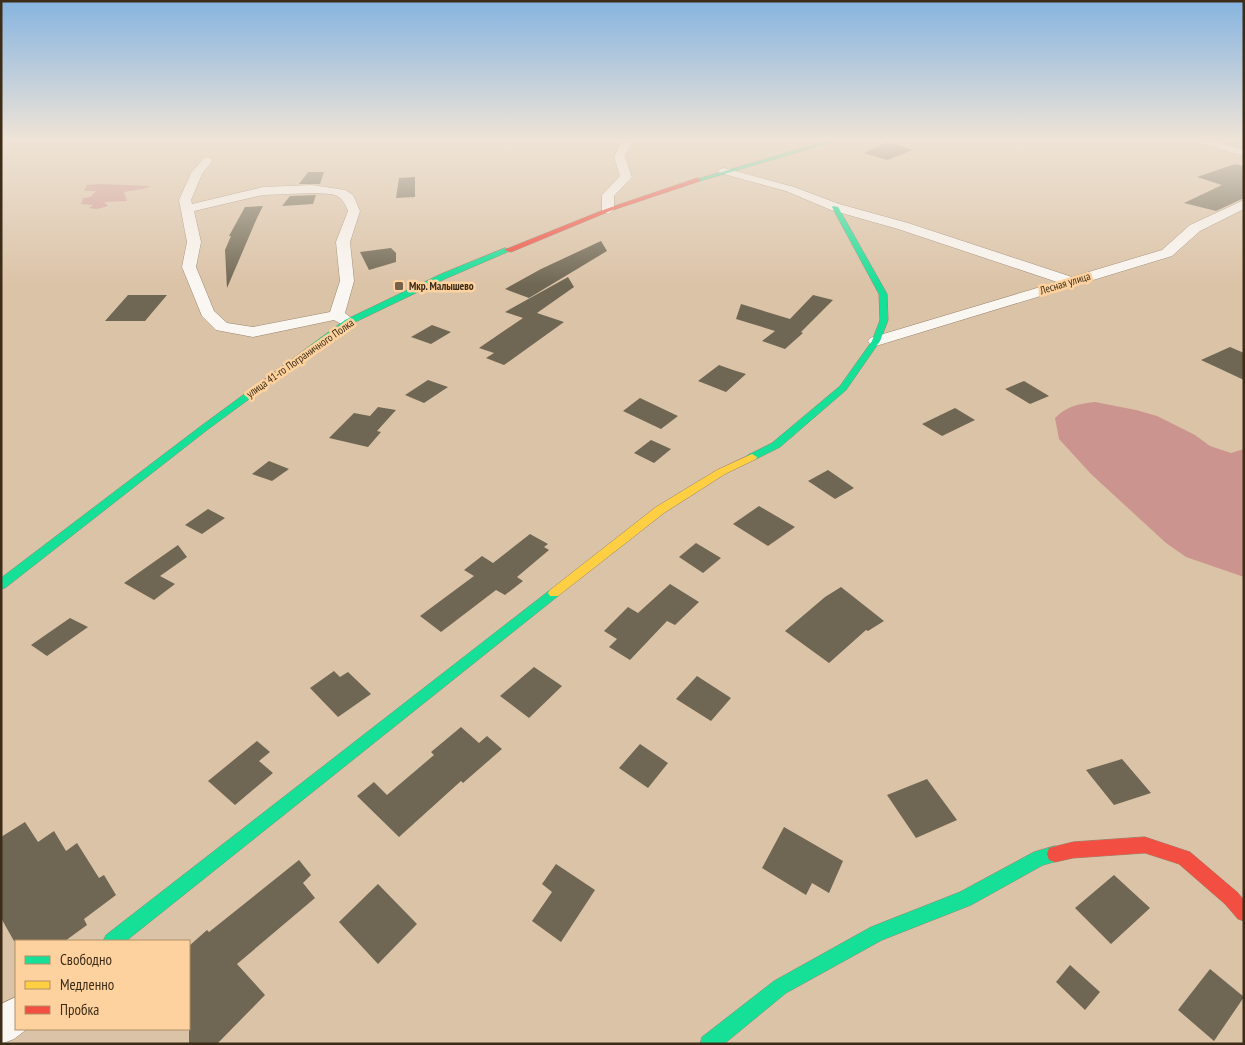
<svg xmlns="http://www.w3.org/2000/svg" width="1245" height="1045" viewBox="0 0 1245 1045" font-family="'PT Sans Narrow',sans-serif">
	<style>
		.forest { fill: #cc948e }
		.building { fill: #6f6753 }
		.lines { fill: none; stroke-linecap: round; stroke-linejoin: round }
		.street-casing { stroke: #97856e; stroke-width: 1 }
		.fast-casing { stroke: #97856e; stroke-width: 1 }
		.slow-casing { stroke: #97856e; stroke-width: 1 }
		.jam-casing { stroke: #97856e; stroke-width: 1 }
		.street { fill: #faf6f2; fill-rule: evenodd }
		.fast { fill: #16e098; fill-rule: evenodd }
		.slow { fill: #ffcf43; fill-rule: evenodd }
		.jam { fill: #f24e42; fill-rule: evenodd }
		.poi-dot { fill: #74624a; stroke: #fed29e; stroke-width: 2 }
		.labels { text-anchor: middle; stroke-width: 5; stroke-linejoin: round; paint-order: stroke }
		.far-street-label { font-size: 11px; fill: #3d2d18; stroke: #fed29e }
		.far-poi-label { font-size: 11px; font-weight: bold; fill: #3d2d18; stroke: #fed29e; text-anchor: start }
	</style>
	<rect width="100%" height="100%" fill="#dbc3a7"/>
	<g class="forest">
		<path d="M99 184 151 186C144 190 132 190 124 192L127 201 104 202 108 206 97 209 89 208 93 205 81 204 83 198 90 197 96 191H84L87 185Z"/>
		<path d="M1095 402 1136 410 1157 416 1195 435 1210 446 1231 453 1244 449V577L1186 557 1166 543 1091 474 1059 439 1055 418C1067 406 1078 404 1095 402Z"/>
	</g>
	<g class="building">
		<polygon points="887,142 913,150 887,160 864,153"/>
		<polygon points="1235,164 1244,166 1244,198 1216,211 1184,203 1222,185 1197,177"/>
		<polygon points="308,172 324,172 320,184 299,184"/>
		<polygon points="415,177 415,197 396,198 399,178"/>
		<polygon points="316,195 313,204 282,206 290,196"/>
		<polygon points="263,206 257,218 227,288 225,250 231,236 229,236 245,207"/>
		<polygon points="601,241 607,251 529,298 505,289 541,269"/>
		<polygon points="391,248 396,253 396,262 369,270 360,252"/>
		<polygon points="568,277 574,287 537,313 564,322 504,365 486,358 494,353 479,348 523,318 505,312"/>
		<polygon points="128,295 167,295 145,321 105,321"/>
		<polygon points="813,295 833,300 801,332 803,333 785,349 762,341 775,331 736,319 741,304 790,319"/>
		<polygon points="432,325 451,332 431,344 411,337"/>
		<polygon points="1230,347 1244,353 1244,380 1201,360"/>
		<polygon points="719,365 733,370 746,374 726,392 698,381"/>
		<polygon points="428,380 448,387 424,403 405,395"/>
		<polygon points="1024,381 1049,396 1030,404 1005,389"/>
		<polygon points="640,398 678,416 661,429 623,411"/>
		<polygon points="378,407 396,410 377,431 381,432 368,447 329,438 354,413 370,416"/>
		<polygon points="955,408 975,420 942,436 922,424"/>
		<polygon points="651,440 671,449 654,463 634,453"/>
		<polygon points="269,461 289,469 272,481 252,474"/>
		<polygon points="828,470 854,488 835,499 808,481"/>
		<polygon points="759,506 795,527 768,546 733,524"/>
		<polygon points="208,509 225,518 202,534 185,525"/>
		<polygon points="530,534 548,544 544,547 549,550 517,577 523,581 505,595 496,590 441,632 420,616 474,576 464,570 482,556 493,563"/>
		<polygon points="696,543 721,558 703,573 679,557"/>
		<polygon points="178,545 187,557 160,576 175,584 154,600 124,583"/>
		<polygon points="670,584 699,602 675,625 667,621 630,660 609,647 617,639 604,631 628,607 638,613"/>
		<polygon points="841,587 884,621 868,631 866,630 829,663 785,631 825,597"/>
		<polygon points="70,618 88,627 47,656 31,645"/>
		<polygon points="534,667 562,686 529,718 500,696"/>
		<polygon points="334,671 340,677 348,672 371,694 338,717 310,688"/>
		<polygon points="697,676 731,698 711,721 676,699"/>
		<polygon points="461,727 479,743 487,736 502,749 463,783 461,781 399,837 357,796 374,782 387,795 434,755 431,752"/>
		<polygon points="257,741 270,752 259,761 273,773 235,805 208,781"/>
		<polygon points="640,744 668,763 648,788 619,768"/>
		<polygon points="1122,759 1151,793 1114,805 1086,770"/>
		<polygon points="927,779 957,820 916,838 887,795"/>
		<polygon points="25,822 38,842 54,831 66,851 77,843 99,878 104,875 116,895 84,919 87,925 65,941 14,941 1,918 1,837"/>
		<polygon points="784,827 843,861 829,893 812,883 806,895 762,868"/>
		<polygon points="299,860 311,875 303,883 315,898 237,964 265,995 217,1044 189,1044 189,946 207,930 209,932"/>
		<polygon points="556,864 595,890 561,942 532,921 552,892 542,884"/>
		<polygon points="1114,875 1150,908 1111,944 1075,908"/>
		<polygon points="378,884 417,924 378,964 339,922"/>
		<polygon points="1070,965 1100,992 1085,1010 1056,982"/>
		<polygon points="1210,969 1244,997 1214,1041 1178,1010"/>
	</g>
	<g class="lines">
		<g class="street-casing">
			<g id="street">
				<polygon points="623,139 633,139 625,157 632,177 614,196 614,210 608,214 602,210 602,195 620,176 614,157"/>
				<polygon points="1190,139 1206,139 1244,150 1244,156 1191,141"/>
				<path d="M208 157 213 160 202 174 191 200 192 204 263 187 312 185 345 190 353 195 360 211 350 242 354 281 345 313 356 322 353 325H343L334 320 253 337 216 330 202 316 182 267 187 242 179 200 191 173 204 158ZM312 193C332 195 340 190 348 211L336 242 340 281 330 312 253 327 227 323 214 311 196 267 201 242 194 211 263 195Z"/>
				<polygon points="724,168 794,187 839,204 908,223 1072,277 1162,250 1190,225 1244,200 1244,209 1200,231 1172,256 876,346 870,344 868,341 870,338 1057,282 898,229 831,210 786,191 720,173 718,171 720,169"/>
				<polygon points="16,997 16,1029 27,1029 14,1039 1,1044 1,1004"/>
			</g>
		</g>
		<g class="fast-casing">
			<g id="fast">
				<polygon points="834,139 843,139 700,181 695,180"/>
				<polygon points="833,206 838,207 887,294 888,320 880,341 846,390 780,447 756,459 748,459 747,457 748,455 772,443 840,386 872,341 880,320 879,294 832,207"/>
				<polygon points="505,248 512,250 447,278 351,324 207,430 5,588 1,589 1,578 201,426 345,320 441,274"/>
				<polygon points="554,588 558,590 560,593 558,596 126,941 103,941 106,935 550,590"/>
				<polygon points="1055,846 1061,848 1063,854 1061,860 1043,865 971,905 882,940 786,993 724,1044 700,1044 702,1037 774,981 871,927 960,892 1034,852"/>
			</g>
		</g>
		<g class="slow-casing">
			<polygon id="slow" points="752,454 757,457 756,459 725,474 664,513 558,596 550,596 548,593 550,590 656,507 717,470"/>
		</g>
		<g class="jam-casing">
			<g id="jam">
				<polygon points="698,178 700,179 700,181 610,211 511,252 504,250 606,209"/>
				<polygon points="1145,837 1190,852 1237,892 1244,900 1244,921 1238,919 1225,904 1179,864 1145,853 1073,858 1055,862 1049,860 1047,854 1049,848 1073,842"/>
			</g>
		</g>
		<use href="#street" class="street"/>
		<use href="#fast" class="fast"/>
		<use href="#slow" class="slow"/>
		<use href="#jam" class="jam"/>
	</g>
	<linearGradient id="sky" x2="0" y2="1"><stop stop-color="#86b4e0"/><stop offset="0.49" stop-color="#efe4d7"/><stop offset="1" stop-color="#efe4d7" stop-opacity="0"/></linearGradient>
	<rect width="1245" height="285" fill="url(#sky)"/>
	<rect class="poi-dot" x="394" y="281" width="10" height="10" rx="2.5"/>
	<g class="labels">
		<g class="far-street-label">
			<text transform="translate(1065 283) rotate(-17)" y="4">Лесная улица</text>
			<text transform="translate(300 358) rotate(-35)" y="4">улица 41-го Пограничного Полка</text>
		</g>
		<g class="far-poi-label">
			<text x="409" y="290">Мкр. Малышево</text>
		</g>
	</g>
	<rect width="1245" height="1045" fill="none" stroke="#3d2d18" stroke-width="5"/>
	<rect x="15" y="940" width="175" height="90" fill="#fed29e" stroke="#b19068"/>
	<rect x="25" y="956" width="25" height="8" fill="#16e098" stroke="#b19068"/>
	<text x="60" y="965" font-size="15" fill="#3d2d18">Свободно</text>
	<rect x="25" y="981" width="25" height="8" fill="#ffcf43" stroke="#b19068"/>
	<text x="60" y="990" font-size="15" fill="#3d2d18">Медленно</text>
	<rect x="25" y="1006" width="25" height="8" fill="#f24e42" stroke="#b19068"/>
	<text x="60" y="1015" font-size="15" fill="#3d2d18">Пробка</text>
</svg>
